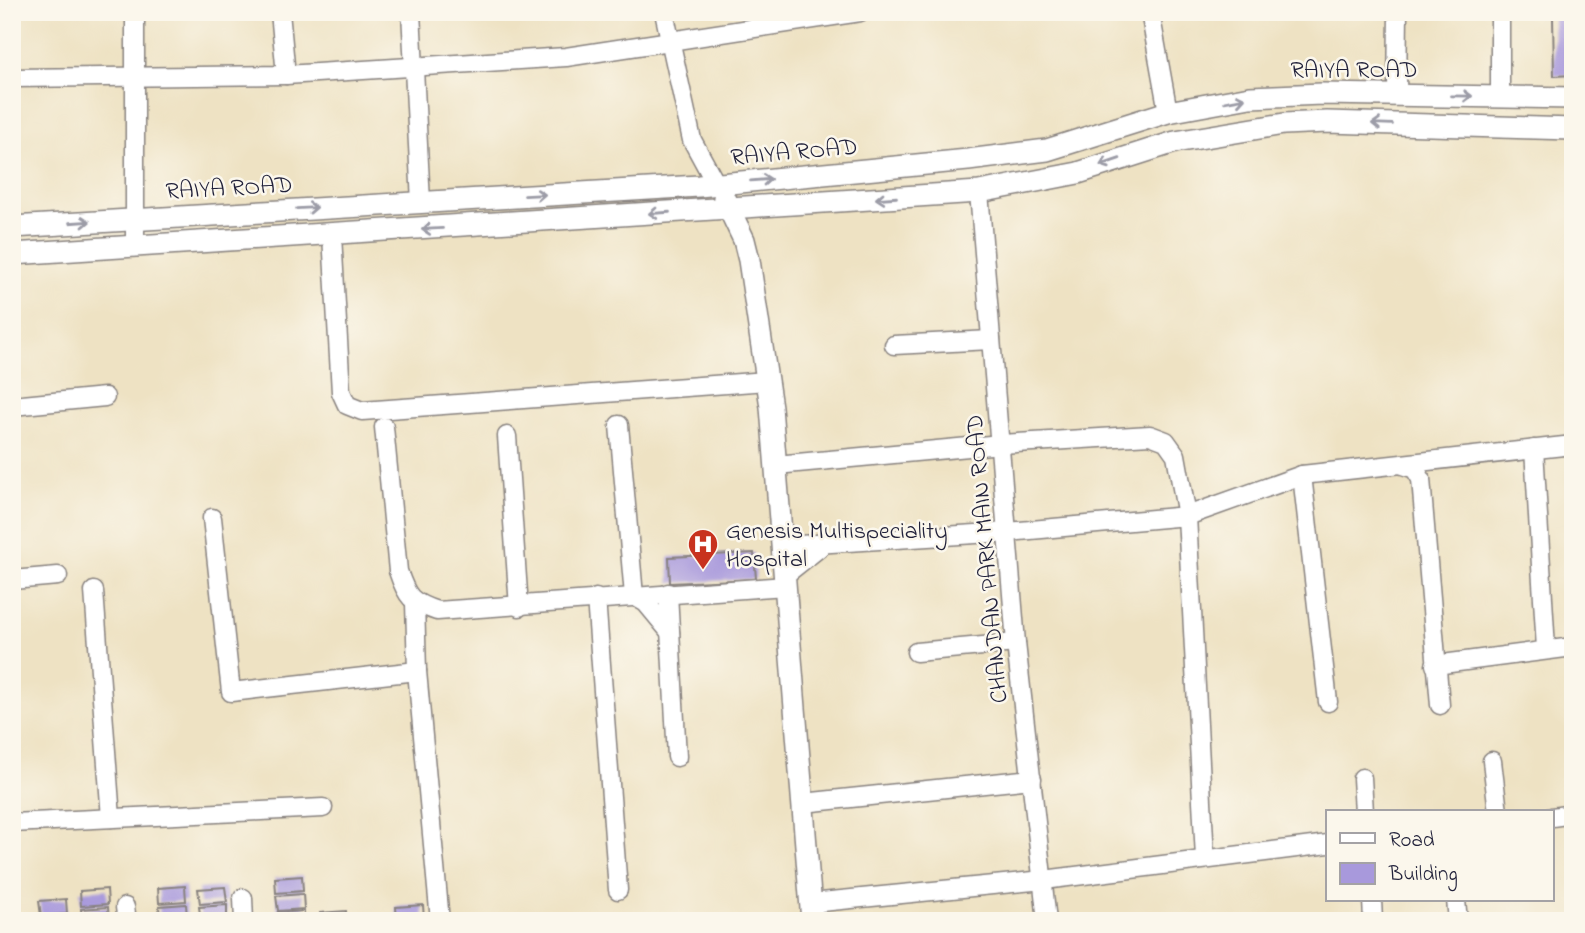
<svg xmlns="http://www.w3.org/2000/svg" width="1585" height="933" viewBox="0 0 1585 933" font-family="'Indie Flower',sans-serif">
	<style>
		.building { fill: #a899dc }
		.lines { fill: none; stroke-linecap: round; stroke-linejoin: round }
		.minor-casing { stroke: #88827f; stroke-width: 21 }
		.tertiary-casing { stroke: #88827f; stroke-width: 24 }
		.minor { stroke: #fff; stroke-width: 18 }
		.tertiary { stroke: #fff; stroke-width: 21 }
		.oneway { stroke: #9c9ca7 }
		.labels { text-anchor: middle; stroke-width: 5; stroke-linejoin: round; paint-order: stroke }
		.street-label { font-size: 24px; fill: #22223b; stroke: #fbf7ec }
		.poi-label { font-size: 24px; fill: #22223b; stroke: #fbf7ec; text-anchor: start }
	</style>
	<rect width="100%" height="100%" fill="#fbf7ec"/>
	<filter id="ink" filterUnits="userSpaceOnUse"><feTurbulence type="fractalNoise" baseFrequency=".0143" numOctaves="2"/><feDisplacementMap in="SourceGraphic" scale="14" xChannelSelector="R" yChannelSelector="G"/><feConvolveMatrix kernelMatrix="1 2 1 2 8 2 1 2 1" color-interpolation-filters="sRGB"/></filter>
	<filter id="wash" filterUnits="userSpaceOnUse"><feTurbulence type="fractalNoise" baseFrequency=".00686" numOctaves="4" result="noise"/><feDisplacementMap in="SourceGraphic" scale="28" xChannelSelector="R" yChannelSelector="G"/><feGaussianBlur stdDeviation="1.57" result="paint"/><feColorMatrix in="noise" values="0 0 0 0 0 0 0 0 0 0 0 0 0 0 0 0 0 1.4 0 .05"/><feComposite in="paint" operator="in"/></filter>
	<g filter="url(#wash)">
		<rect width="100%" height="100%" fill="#eee2c3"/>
		<g id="blocks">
			<g class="building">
				<polygon points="1553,16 1573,16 1573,75 1554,76"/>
				<polygon points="754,553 756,579 670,583 669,557"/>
				<polygon points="302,876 303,891 276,893 275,878"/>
				<polygon points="185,886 186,901 159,903 158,888"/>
				<polygon points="225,887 227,902 200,904 198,889"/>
				<polygon points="107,889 108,904 81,906 80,891"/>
				<polygon points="303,894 304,909 278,911 276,896"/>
				<polygon points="66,899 67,914 41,916 39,901"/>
				<polygon points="186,904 187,919 160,921 159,906"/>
				<polygon points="227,905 227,920 201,921 199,907"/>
				<polygon points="423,905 424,920 397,921 396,907"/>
				<polygon points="108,907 109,921 82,921 81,909"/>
				<polygon points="304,911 304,921 278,921 277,913"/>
				<polygon points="346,911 347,921 320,921 320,913"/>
				<polygon points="67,917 67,921 42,921 41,919"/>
			</g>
		</g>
	</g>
	<g filter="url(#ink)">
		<use href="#blocks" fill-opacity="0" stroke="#88827f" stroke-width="2"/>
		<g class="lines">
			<g class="minor-casing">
				<g id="minor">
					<polyline points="135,12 135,245"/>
					<polyline points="280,12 286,75"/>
					<polyline points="411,12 421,202"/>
					<polyline points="664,12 692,140 716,184"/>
					<polyline points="1150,12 1168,112"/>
					<polyline points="12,78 286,75 566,57 860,12"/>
					<polyline points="1397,95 1398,12"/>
					<polyline points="1500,96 1500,12"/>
					<polyline points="979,192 1016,643 1047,921"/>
					<polyline points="332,235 341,392 347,405 362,411 767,381"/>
					<polyline points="894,345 991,340"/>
					<polyline points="12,406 105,397"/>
					<polyline points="619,425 634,596 646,603 670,632"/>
					<path d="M384 427 398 571C407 598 411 602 437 611L786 586"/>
					<polyline points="507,436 519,607"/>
					<polyline points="1534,449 1546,649"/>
					<polyline points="776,465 1001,444 1150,435 1166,441 1176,455 1187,516 1302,475 1573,445"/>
					<polyline points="1403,465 1415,469 1421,479 1440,705"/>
					<polyline points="1302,475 1328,702"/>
					<polyline points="212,518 231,692 417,671"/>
					<polyline points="783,546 1008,532 1187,516 1205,858"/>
					<polyline points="785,575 824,544"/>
					<polyline points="12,580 58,576"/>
					<polyline points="94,591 111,818"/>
					<polyline points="668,593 677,757"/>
					<polyline points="596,598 618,890"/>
					<polyline points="415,603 417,671 440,921"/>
					<polyline points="916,652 1016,643"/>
					<polyline points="1435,665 1573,647"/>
					<polyline points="1492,761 1498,812"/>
					<polyline points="1362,778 1364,812"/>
					<polyline points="803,803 1032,779"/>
					<polyline points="1552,817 1573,814"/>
					<polyline points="12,823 323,808"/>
					<polyline points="243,898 244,921"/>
					<polyline points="1372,900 1373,921"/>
					<polyline points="1456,900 1458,921"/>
					<polyline points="811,903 1044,880 1328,844"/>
					<polyline points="125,907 127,921"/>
				</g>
			</g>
			<g class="tertiary-casing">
				<g id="tertiary">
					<polyline points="724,198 744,240 749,260 771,407 812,921"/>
					<polyline points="12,227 699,186 968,160 1047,150 1168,112 1250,97 1322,94 1573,98"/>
					<polyline points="12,254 979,192 1078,173 1175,142 1284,124 1327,122 1573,129"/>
				</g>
			</g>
			<use href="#minor" class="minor"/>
			<use href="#tertiary" class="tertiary"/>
		</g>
		<defs><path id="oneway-shaft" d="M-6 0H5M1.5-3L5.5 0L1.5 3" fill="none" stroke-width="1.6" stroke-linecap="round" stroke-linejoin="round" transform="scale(1.75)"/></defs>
		<g class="oneway">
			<use href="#oneway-shaft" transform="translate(1462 96) rotate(1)"/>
			<use href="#oneway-shaft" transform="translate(1235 100) rotate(-10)"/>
			<use href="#oneway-shaft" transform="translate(1382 124) rotate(-178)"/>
			<use href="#oneway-shaft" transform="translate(1110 162) rotate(161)"/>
			<use href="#oneway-shaft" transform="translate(761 180) rotate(-5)"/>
			<use href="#oneway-shaft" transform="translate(535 195) rotate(-3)"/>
			<use href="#oneway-shaft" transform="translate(886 198) rotate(176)"/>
			<use href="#oneway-shaft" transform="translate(307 208) rotate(-3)"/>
			<use href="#oneway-shaft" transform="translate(659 213) rotate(176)"/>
			<use href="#oneway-shaft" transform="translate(80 222) rotate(-4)"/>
			<use href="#oneway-shaft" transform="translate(432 229) rotate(177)"/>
		</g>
	</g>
	<defs>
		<g id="hospital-pin" transform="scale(1.575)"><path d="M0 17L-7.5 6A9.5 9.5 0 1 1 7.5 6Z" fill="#c8321e" stroke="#fbf7ec"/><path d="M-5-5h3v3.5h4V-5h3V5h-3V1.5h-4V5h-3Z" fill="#fff"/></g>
	</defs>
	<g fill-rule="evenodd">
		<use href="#hospital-pin" x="703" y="544"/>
	</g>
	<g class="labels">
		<g class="street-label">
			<text x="1354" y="77">RAIYA ROAD</text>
			<text transform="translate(794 151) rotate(-5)" y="8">RAIYA ROAD</text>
			<text transform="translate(229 187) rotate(-3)" y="8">RAIYA ROAD</text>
			<text transform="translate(986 559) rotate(-95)" y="8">CHANDAN PARK MAIN ROAD</text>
		</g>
		<g class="poi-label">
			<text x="726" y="538">Genesis Multispeciality<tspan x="726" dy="28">Hospital</tspan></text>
		</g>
	</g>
	<rect width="1585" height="933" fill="none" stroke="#fbf7ec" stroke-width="42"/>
	<rect x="1326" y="810" width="228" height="91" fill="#fbf7ec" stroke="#a4a2a5" stroke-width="2"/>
	<rect x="1340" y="833" width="35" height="10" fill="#ffffff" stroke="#a4a2a5" stroke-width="2"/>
	<text x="1389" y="846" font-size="21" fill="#22223b">Road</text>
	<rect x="1340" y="863" width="35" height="21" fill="#a899dc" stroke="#a4a2a5" stroke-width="2"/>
	<text x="1389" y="880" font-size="21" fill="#22223b">Building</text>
</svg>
